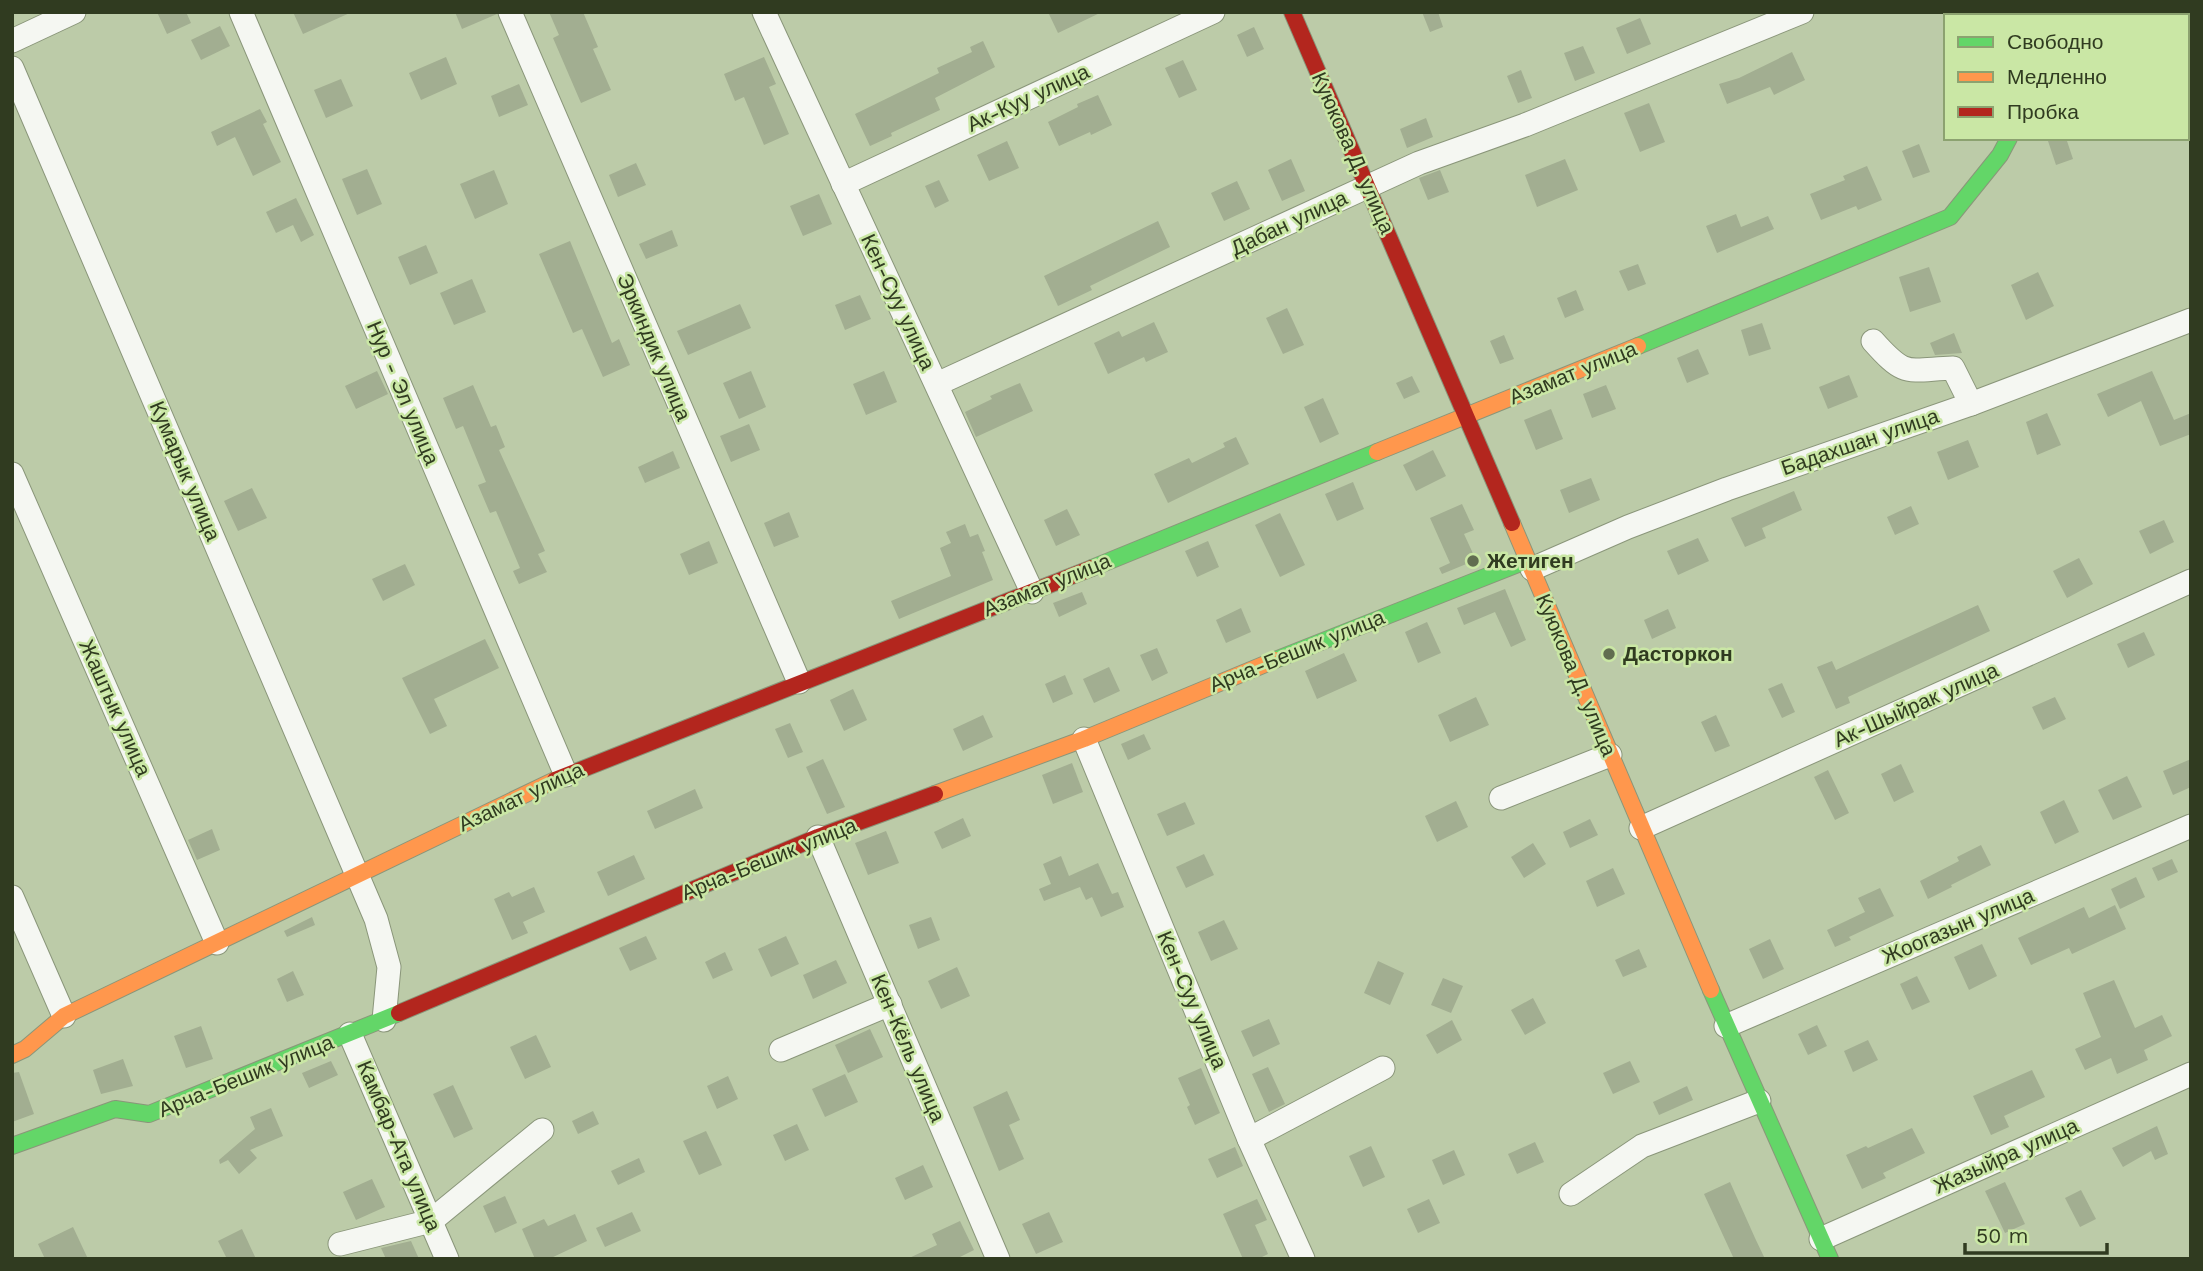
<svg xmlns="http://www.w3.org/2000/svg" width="2203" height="1271" viewBox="0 0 2203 1271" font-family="'Work Sans',sans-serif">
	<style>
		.building { fill: #a2ae91 }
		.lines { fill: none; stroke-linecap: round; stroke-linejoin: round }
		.street-casing { stroke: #8a967a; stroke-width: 25 }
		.fast-casing { stroke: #8a967a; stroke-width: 18 }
		.slow-casing { stroke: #8a967a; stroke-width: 18 }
		.jam-casing { stroke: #8a967a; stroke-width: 18 }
		.street { stroke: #f5f7f2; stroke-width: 23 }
		.fast { stroke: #63d668; stroke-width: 16 }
		.slow { stroke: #ff974d; stroke-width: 16 }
		.jam { stroke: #b3261e; stroke-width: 16 }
		.poi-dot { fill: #616d50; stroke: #cae7a5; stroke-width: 2.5 }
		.labels { text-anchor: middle; stroke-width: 5; stroke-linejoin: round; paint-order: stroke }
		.street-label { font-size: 21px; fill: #303b20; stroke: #cae7a5 }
		.poi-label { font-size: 21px; font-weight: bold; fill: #303b20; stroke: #cae7a5; text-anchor: start }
	</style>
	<rect width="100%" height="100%" fill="#bccba8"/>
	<g class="building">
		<polygon points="157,12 186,12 191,23 167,34"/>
		<polygon points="293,12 352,12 303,34"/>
		<polygon points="455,12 496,12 497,14 462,29"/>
		<polygon points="549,12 583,12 598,47 593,49 611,90 581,103 553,38 559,35"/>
		<polygon points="1048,12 1102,12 1058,33"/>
		<polygon points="1422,12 1438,12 1443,27 1430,32"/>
		<polygon points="1640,18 1651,44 1627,54 1616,28"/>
		<polygon points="220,26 230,46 201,60 191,40"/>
		<polygon points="1254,27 1264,49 1247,57 1237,35"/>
		<polygon points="983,41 995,67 935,98 940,110 891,133 892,136 870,146 855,114 939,73 937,68 972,52 970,47"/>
		<polygon points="1583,46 1595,73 1575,81 1564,53"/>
		<polygon points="1792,52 1805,80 1774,95 1770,87 1727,104 1719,84 1739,78"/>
		<polygon points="446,57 457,84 421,100 409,73"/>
		<polygon points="764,57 776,84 769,87 789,134 764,145 744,97 735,101 724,74"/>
		<polygon points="1183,60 1197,90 1179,98 1165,68"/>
		<polygon points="1521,70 1532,98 1518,103 1507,76"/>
		<polygon points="341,79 353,106 326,118 314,90"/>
		<polygon points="519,84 528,105 499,117 491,96"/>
		<polygon points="1098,95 1112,125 1091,135 1090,132 1059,146 1048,122 1078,107 1077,104"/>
		<polygon points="1649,103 1665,142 1640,152 1624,113"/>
		<polygon points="260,109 267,122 263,124 281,162 253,176 235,137 217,146 211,132"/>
		<polygon points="1426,118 1433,137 1407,148 1400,129"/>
		<polygon points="2047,138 2066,138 2073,159 2056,165"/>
		<polygon points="1007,141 1019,168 989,181 977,155"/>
		<polygon points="1919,144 1930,172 1913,178 1902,151"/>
		<polygon points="1291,159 1305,191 1282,201 1268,170"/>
		<polygon points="1565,159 1578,190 1537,207 1525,175"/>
		<polygon points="636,163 646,185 618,197 609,175"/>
		<polygon points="1867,166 1882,200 1858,210 1856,206 1821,220 1810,194 1845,180 1843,176"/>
		<polygon points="367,169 382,204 357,215 342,179"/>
		<polygon points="494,170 508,204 475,219 460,184"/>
		<polygon points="1440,170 1449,192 1428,200 1419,178"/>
		<polygon points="939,180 949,201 935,208 925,186"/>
		<polygon points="1237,181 1250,209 1224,221 1211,193"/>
		<polygon points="819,194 832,224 803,236 790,206"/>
		<polygon points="296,198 314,235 301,242 293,225 276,233 266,212"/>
		<polygon points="1736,214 1741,227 1768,216 1774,229 1717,253 1706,226"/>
		<polygon points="1158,221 1170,247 1090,286 1092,290 1058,306 1044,276"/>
		<polygon points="672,230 678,246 646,259 639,244"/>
		<polygon points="570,241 612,343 619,339 630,365 603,377 582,329 573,333 539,254"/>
		<polygon points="426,245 438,273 410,285 398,257"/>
		<polygon points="1638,264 1646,284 1628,291 1619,271"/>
		<polygon points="1929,267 1941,302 1910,312 1899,277"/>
		<polygon points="2038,272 2054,306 2026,320 2011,285"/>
		<polygon points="472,279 486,312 454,325 440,293"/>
		<polygon points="1576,290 1584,310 1565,318 1557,298"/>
		<polygon points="860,295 871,319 845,330 835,305"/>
		<polygon points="740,304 751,328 688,355 677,331"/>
		<polygon points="1287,308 1304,345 1283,354 1266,318"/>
		<polygon points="1154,322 1168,352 1146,362 1144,357 1108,374 1094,343 1119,331 1122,337"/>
		<polygon points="1762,323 1771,349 1749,356 1741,330"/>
		<polygon points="1954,333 1962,353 1935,355 1930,343"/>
		<polygon points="1504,335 1514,359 1500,364 1490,341"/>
		<polygon points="1698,349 1709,374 1687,383 1677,358"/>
		<polygon points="377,371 388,394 356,409 345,386"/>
		<polygon points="751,371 766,407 739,419 723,383"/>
		<polygon points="884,371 897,402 866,415 853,384"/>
		<polygon points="2152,371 2174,420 2191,413 2191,434 2160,446 2141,401 2108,417 2097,394"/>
		<polygon points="1849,375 1858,397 1828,409 1819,387"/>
		<polygon points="1412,376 1420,392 1404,399 1396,383"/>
		<polygon points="1020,383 1033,411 976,437 965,412 992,399 990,396"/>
		<polygon points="473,385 491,427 496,425 505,447 499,450 545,551 538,554 547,572 519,584 513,571 520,568 496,511 490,513 478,485 486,482 463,426 456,429 443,398"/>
		<polygon points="1606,385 1616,409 1592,418 1583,394"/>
		<polygon points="1323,398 1339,434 1320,443 1304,407"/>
		<polygon points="1551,409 1563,439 1536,450 1524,420"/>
		<polygon points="2047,413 2061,445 2037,455 2026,422"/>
		<polygon points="749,424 760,450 731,462 720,436"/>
		<polygon points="1236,437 1249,464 1168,503 1154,474 1189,458 1192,463 1225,447 1223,443"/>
		<polygon points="1968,440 1979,467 1948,480 1937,452"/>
		<polygon points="1433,450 1446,476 1416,491 1403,465"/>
		<polygon points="673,451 680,468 645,483 638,467"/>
		<polygon points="1591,478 1600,500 1569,513 1560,490"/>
		<polygon points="1353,482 1364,509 1337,521 1325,494"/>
		<polygon points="252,488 267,518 238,531 224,501"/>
		<polygon points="1794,491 1802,510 1762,528 1766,538 1745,547 1731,518"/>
		<polygon points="1462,504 1474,530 1464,534 1476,560 1442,574 1439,568 1450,563 1430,518"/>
		<polygon points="1911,506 1919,524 1895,535 1887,517"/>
		<polygon points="1067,509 1080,535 1056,546 1044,520"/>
		<polygon points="789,512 799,537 774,547 764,523"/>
		<polygon points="1280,513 1305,565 1280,577 1255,525"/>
		<polygon points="2164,520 2174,542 2150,554 2139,531"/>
		<polygon points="965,524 970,537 978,534 985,551 982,552 993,580 899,619 891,601 951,576 940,548 951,543 946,532"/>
		<polygon points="1698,538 1709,561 1678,575 1667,551"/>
		<polygon points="709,541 718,563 689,575 680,554"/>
		<polygon points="1208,541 1219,567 1197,577 1185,551"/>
		<polygon points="2079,558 2093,584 2067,598 2053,571"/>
		<polygon points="405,564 415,585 383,601 372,579"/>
		<polygon points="1505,589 1526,640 1511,647 1495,612 1464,625 1457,608"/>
		<polygon points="1082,592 1087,604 1059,617 1053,603"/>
		<polygon points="1978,605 1990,631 1848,697 1850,703 1836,709 1817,667 1832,661 1836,670"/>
		<polygon points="1241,608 1251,632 1226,643 1216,620"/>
		<polygon points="1668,609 1676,628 1652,639 1644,620"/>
		<polygon points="1427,622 1441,653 1418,663 1405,632"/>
		<polygon points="2144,632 2155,655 2128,668 2117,644"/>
		<polygon points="485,639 499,668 434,699 447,726 430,734 402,678"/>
		<polygon points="1157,648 1168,673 1152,681 1140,655"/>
		<polygon points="1344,653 1357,681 1317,699 1305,671"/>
		<polygon points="1109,667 1120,691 1094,703 1083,679"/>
		<polygon points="1065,675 1073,694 1053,703 1045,684"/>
		<polygon points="1782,683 1795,712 1782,718 1768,689"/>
		<polygon points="853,689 867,720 844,731 830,700"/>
		<polygon points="1476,697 1489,725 1450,742 1438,715"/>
		<polygon points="2055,697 2066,719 2043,730 2032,707"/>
		<polygon points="983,715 993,737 963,751 953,729"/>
		<polygon points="1716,715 1730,746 1715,752 1701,722"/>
		<polygon points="790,723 803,752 788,758 775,729"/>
		<polygon points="1144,734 1151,749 1128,760 1121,744"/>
		<polygon points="823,759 845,807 827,814 806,767"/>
		<polygon points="2191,759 2191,787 2173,795 2163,771"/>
		<polygon points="1072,763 1083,792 1053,804 1042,775"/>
		<polygon points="1901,764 1914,792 1894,802 1881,774"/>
		<polygon points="1828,770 1849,813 1835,820 1814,777"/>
		<polygon points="2127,776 2142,807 2113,820 2098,790"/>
		<polygon points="695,789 703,808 655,829 647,811"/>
		<polygon points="2064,800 2079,832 2055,844 2040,812"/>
		<polygon points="1456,801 1468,827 1437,842 1425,816"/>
		<polygon points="1185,802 1195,824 1167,836 1157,814"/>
		<polygon points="963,818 971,836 942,849 934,832"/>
		<polygon points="1590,819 1598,835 1570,848 1563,832"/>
		<polygon points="212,829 220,850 197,860 188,840"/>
		<polygon points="886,831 899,863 868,875 855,843"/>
		<polygon points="1533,843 1546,864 1524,878 1511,857"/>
		<polygon points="1981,845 1991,865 1951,885 1952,887 1928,899 1920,881 1959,861 1957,857"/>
		<polygon points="1204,854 1214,875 1186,888 1176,867"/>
		<polygon points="634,855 645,879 608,896 597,872"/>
		<polygon points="1061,856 1069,876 1098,863 1112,894 1118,892 1124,907 1101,917 1092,897 1086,900 1080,887 1044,901 1039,889 1051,884 1043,864"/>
		<polygon points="2172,859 2178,872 2158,881 2152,868"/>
		<polygon points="1613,868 1625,894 1597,907 1586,881"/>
		<polygon points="2136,877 2145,897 2120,909 2111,889"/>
		<polygon points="534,887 545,912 523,922 528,933 512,940 494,899 509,892 512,897"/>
		<polygon points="1880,888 1894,916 1849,937 1851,940 1835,947 1827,930 1865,912 1858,898"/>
		<polygon points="2115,905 2126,929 2072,954 2069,948 2031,965 2018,938 2084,907 2089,918"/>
		<polygon points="312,917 315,925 287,937 284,931"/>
		<polygon points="931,917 940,940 918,949 909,925"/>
		<polygon points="1224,920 1238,949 1211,961 1198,932"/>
		<polygon points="646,936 657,959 630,971 619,948"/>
		<polygon points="786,936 799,964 771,977 758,949"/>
		<polygon points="1770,939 1784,969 1763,979 1749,949"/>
		<polygon points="1982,944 1997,976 1969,990 1954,957"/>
		<polygon points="1639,949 1647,967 1623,977 1615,960"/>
		<polygon points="725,952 733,970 713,979 705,962"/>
		<polygon points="836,960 847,983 813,999 803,975"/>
		<polygon points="1378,961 1404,973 1390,1005 1364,993"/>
		<polygon points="957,967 970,996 941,1009 928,981"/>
		<polygon points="293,971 304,995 287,1002 277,979"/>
		<polygon points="1917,976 1930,1002 1912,1010 1900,984"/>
		<polygon points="1443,978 1463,986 1451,1013 1431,1005"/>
		<polygon points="2114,980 2135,1028 2162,1015 2172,1036 2144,1050 2148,1060 2117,1074 2111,1058 2085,1070 2075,1049 2101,1037 2083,993"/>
		<polygon points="1533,998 1546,1023 1525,1035 1511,1010"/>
		<polygon points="1269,1019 1280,1044 1253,1057 1241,1031"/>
		<polygon points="1452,1020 1462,1040 1437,1054 1426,1035"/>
		<polygon points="1817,1025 1827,1046 1808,1055 1798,1034"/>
		<polygon points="201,1026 213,1059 186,1068 174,1036"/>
		<polygon points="870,1029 883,1057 848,1073 835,1045"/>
		<polygon points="536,1035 551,1067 525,1079 510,1047"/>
		<polygon points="1868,1040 1878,1060 1853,1072 1844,1051"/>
		<polygon points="123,1059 133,1086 101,1094 93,1070"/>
		<polygon points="331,1061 338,1075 309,1088 302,1073"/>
		<polygon points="1630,1061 1640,1082 1613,1094 1603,1073"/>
		<polygon points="1268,1067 1285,1104 1269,1112 1252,1074"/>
		<polygon points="1201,1068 1220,1113 1195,1125 1187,1107 1190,1105 1178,1078"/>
		<polygon points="2032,1070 2045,1097 2004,1116 2009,1127 1991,1135 1973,1096"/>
		<polygon points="19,1072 34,1114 12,1122 12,1073"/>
		<polygon points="845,1074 858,1102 825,1117 812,1089"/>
		<polygon points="728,1076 738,1099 717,1109 707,1086"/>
		<polygon points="453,1085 473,1129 454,1138 433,1094"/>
		<polygon points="1687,1086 1693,1100 1659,1115 1653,1102"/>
		<polygon points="1007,1091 1020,1120 1009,1125 1024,1159 999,1171 973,1107"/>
		<polygon points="271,1108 283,1136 250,1150 257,1158 239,1174 228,1160 220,1164 219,1160 255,1129 250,1117"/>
		<polygon points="593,1111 599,1124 578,1134 572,1121"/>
		<polygon points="797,1124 809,1150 785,1161 773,1135"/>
		<polygon points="2157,1126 2168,1154 2155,1160 2151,1151 2123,1167 2112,1148"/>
		<polygon points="1912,1128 1925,1153 1883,1173 1886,1178 1862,1189 1846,1155 1866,1146 1868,1148"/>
		<polygon points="706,1131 722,1165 699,1175 683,1141"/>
		<polygon points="1535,1142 1544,1162 1517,1174 1508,1154"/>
		<polygon points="1371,1146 1385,1177 1363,1187 1349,1156"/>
		<polygon points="1235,1147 1243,1166 1217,1178 1208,1159"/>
		<polygon points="1454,1150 1465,1175 1443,1185 1432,1160"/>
		<polygon points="639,1158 645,1172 618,1185 611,1171"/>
		<polygon points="923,1165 933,1187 905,1200 895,1178"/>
		<polygon points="372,1179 385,1207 356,1220 343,1192"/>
		<polygon points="1730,1182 1755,1238 1765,1259 1734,1259 1704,1194"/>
		<polygon points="2005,1182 2025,1224 2005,1233 1985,1191"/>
		<polygon points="2081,1190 2096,1219 2080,1227 2065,1198"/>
		<polygon points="505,1196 517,1223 495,1233 483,1206"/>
		<polygon points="1257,1199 1267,1220 1255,1225 1268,1254 1258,1259 1243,1259 1223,1214"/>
		<polygon points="1429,1199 1440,1223 1418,1233 1407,1209"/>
		<polygon points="632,1212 641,1231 605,1247 596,1228"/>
		<polygon points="1049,1212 1063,1242 1036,1254 1022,1224"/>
		<polygon points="575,1214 587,1241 549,1259 535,1259 522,1229 544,1219 548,1226"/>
		<polygon points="960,1221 974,1250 956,1259 907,1259 937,1245 932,1234"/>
		<polygon points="73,1227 88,1259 45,1259 38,1244"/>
		<polygon points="242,1229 256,1259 227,1259 218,1241"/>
		<polygon points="411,1241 419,1259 386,1259 381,1248"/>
	</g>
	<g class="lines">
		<g class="street-casing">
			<g id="street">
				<polyline points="241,12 566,775"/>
				<polyline points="510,12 799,682"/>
				<polyline points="764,12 1032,592"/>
				<polyline points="2071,16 2072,12"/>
				<polyline points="12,41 74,12"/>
				<polyline points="12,68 376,919 389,967 384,1020"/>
				<polyline points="843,184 1213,12"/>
				<path d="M1873 341C1906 378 1906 370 1953 368L1971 404"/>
				<polyline points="937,384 1419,163 1525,125 1802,12"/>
				<polyline points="12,474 217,943"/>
				<polyline points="1532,569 1628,527 1727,489 1971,404 2191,320"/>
				<polyline points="1084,739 1249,1139 1303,1259"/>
				<polyline points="1501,798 1610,755"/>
				<polyline points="1641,828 2191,581"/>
				<polyline points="818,837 998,1259"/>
				<polyline points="12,897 64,1016"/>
				<polyline points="1726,1026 2191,826"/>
				<polyline points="350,1034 447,1259"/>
				<polyline points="781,1050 890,1004"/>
				<polyline points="1249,1139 1383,1068"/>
				<polyline points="1571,1194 1642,1146 1759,1101"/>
				<polyline points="1821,1239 2191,1074"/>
				<polyline points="340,1244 431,1221 542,1130"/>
			</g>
		</g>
		<g class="fast-casing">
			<g id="fast">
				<polyline points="1638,346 1950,217 2000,155 2009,138"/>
				<polyline points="1092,568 1377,452"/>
				<polyline points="1275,660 1528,560"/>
				<polyline points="1711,990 1830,1259"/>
				<polyline points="12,1146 115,1109 149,1114 399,1013"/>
			</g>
		</g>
		<g class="slow-casing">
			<g id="slow">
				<polyline points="1377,452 1638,346"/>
				<polyline points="1512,523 1711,990"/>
				<polyline points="935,794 1084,739 1275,660"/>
				<polyline points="12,1055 25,1049 64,1016 555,780"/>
			</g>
		</g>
		<g class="jam-casing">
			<g id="jam">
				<polyline points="1292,12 1512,523"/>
				<polyline points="555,780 1092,568"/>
				<polyline points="399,1013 818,837 935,794"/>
			</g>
		</g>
		<use href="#street" class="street"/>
		<use href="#fast" class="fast"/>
		<use href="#slow" class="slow"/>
		<use href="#jam" class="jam"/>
	</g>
	<g class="poi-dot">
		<circle cx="1473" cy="561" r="7"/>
		<circle cx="1609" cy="654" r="7"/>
	</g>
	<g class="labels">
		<g class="street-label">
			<text transform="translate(1028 98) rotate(-25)" y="7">Ак-Куу улица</text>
			<text transform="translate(1353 153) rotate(66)" y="7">Куюкова Д. улица</text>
			<text transform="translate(1289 223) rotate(-25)" y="7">Дабан улица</text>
			<text transform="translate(898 302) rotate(65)" y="7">Кен-Суу улица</text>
			<text transform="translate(654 347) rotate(67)" y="7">Эркиндик улица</text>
			<text transform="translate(1573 373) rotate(-22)" y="7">Азамат улица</text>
			<text transform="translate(403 393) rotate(67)" y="7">Нур - Эл улица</text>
			<text transform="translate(1860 442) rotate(-19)" y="7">Бадахшан улица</text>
			<text transform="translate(185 471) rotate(67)" y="7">Кумарык улица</text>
			<text transform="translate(1047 585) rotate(-22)" y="7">Азамат улица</text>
			<text transform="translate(1297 651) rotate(-22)" y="7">Арча-Бешик улица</text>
			<text transform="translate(1576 675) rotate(67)" y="7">Куюкова Д. улица</text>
			<text transform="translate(1916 705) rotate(-24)" y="7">Ак-Шыйрак улица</text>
			<text transform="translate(115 708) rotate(66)" y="7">Жаштык улица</text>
			<text transform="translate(521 797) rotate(-25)" y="7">Азамат улица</text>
			<text transform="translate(769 859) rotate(-22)" y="7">Арча-Бешик улица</text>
			<text transform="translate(1958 926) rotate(-23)" y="7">Жоогазын улица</text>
			<text transform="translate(1192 1000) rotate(67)" y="7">Кен-Суу улица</text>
			<text transform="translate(908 1048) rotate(67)" y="7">Кен-Кёль улица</text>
			<text transform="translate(246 1076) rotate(-22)" y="7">Арча-Бешик улица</text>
			<text transform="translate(399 1146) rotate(67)" y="7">Камбар-Ата улица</text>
			<text transform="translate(2006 1156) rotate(-24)" y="7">Жазыйра улица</text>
		</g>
		<g class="poi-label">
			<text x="1487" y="568">Жетиген</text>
			<text x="1623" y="661">Дасторкон</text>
		</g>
	</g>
	<rect width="2203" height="1271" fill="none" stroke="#303b20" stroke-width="28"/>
	<rect x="1944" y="14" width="245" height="126" fill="#cae7a5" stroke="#8ca270" stroke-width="2"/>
	<rect x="1958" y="37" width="35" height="10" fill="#63d668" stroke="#8ca270" stroke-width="2"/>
	<text x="2007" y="49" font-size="21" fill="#303b20">Свободно</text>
	<rect x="1958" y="72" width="35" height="10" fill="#ff974d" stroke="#8ca270" stroke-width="2"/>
	<text x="2007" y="84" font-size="21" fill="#303b20">Медленно</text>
	<rect x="1958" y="107" width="35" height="10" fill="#b3261e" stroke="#8ca270" stroke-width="2"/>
	<text x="2007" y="119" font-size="21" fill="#303b20">Пробка</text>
	<path d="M1965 1243v10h142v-10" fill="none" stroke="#303b20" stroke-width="3.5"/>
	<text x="1976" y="1243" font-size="21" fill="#303b20" stroke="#cae7a5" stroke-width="5" paint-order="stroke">50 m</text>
</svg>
